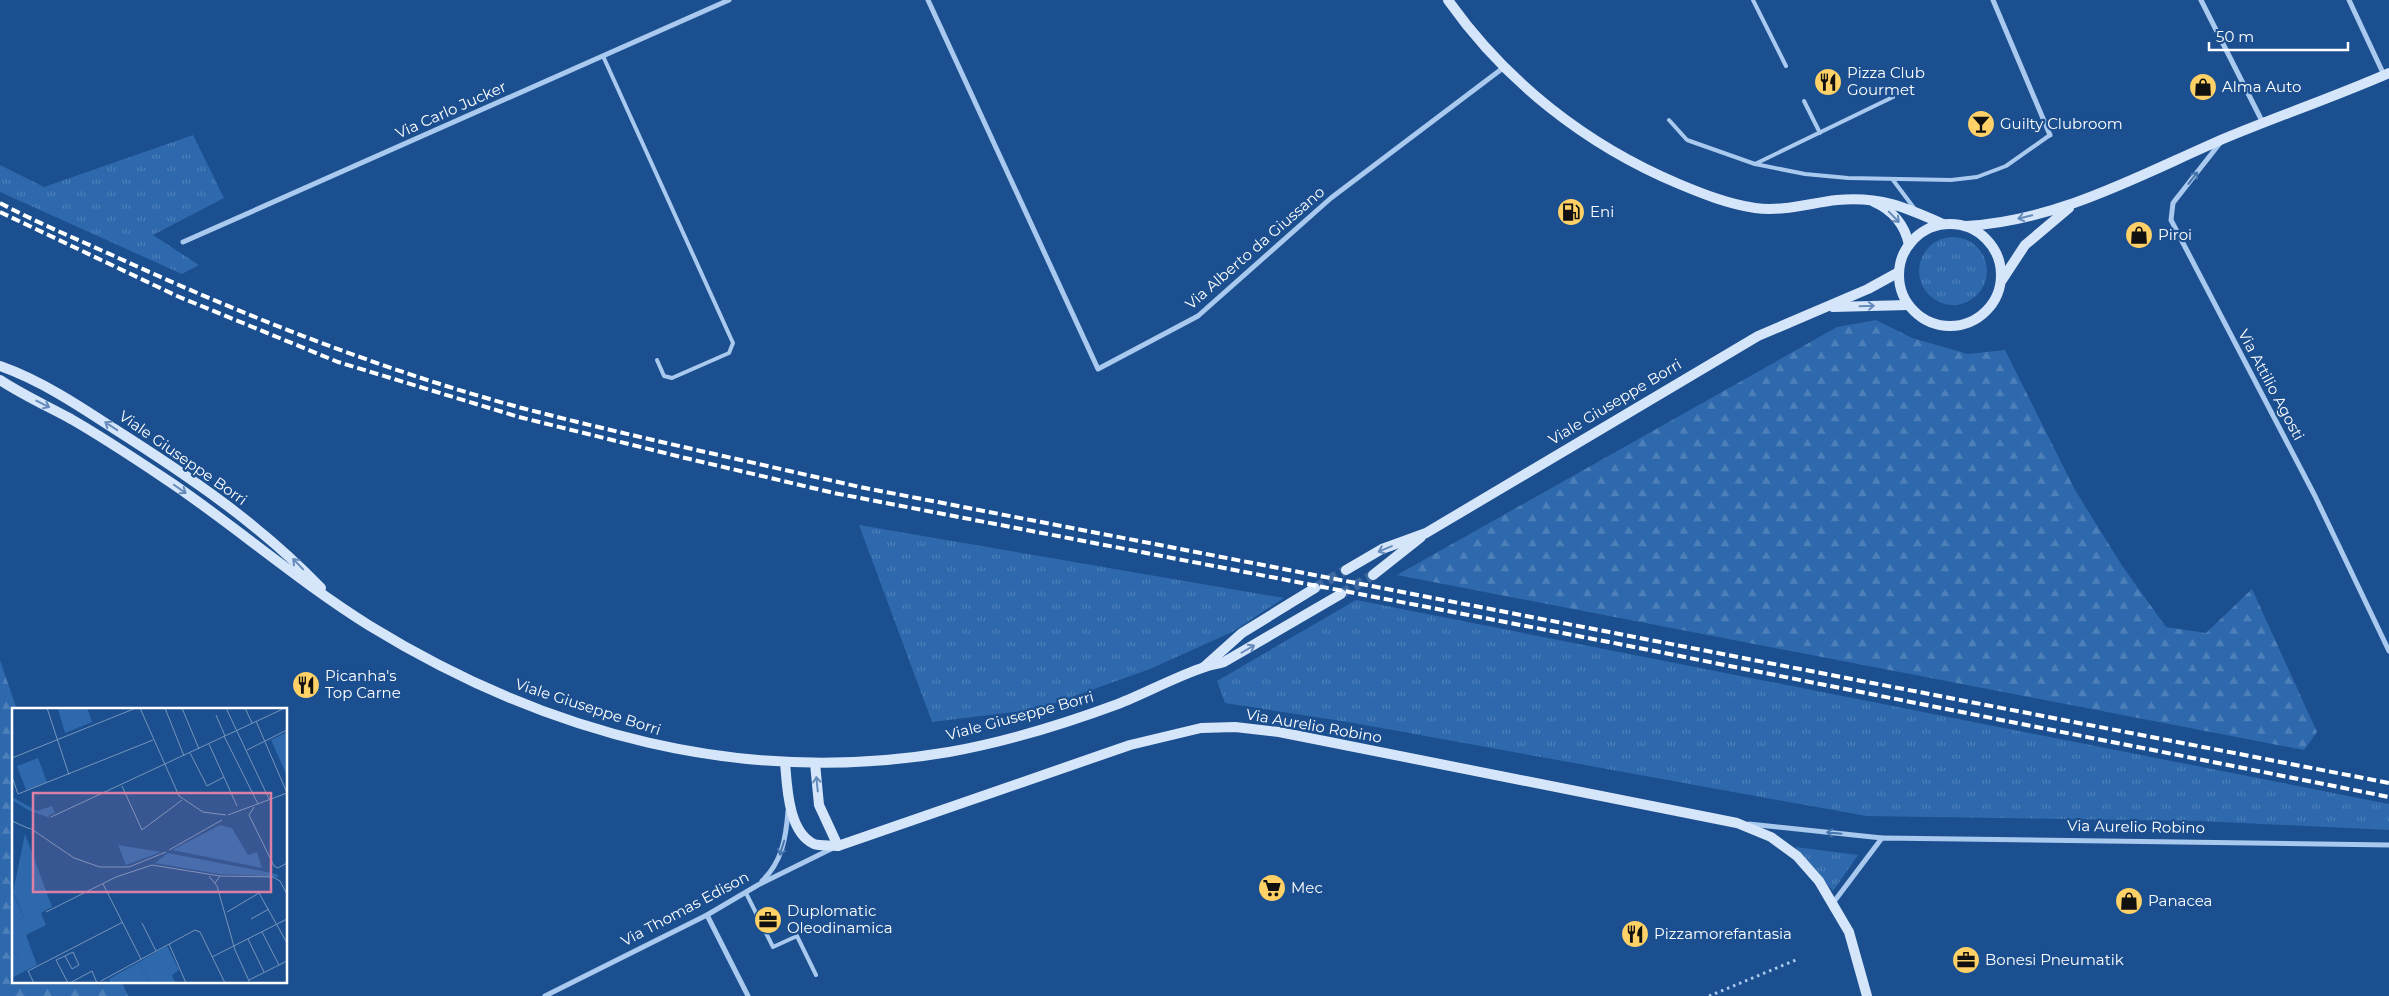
<svg xmlns="http://www.w3.org/2000/svg" width="2389" height="996" viewBox="0 0 2389 996" font-family="Montserrat,sans-serif">
	<style>
		.grass { fill: url(#grass-tufts) }
		.forest { fill: url(#forest-firs) }
		.lines { fill: none; stroke-linecap: round; stroke-linejoin: round }
		.secondary-tunnel { stroke: #3d69a0; stroke-width: 10; stroke-dasharray: 10 5; stroke-linecap: butt }
		.path { stroke: #a9c9ee; stroke-width: 3; stroke-dasharray: 2.5 4; stroke-linecap: butt }
		.lane { stroke: #a9c9ee; stroke-width: 4 }
		.street { stroke: #a9c9ee; stroke-width: 5 }
		.secondary { stroke: #d6e6fa; stroke-width: 10 }
		.rail { stroke: #fff; stroke-width: 4; stroke-dasharray: 9 4; stroke-linecap: butt }
		.oneway { stroke: #4674ac }
		.oneway2 { stroke: #668bba }
		.labels { text-anchor: middle; stroke-width: 4.5; stroke-linejoin: round; paint-order: stroke }
		.poi-label { font-size: 15px; fill: #fff; stroke: #1b4f8f; text-anchor: start }
		.street-label { font-size: 15px; fill: #fff; stroke: #1b4f8f }
		.inset-road { fill: none; stroke: #7695bc; stroke-width: 1 }
		.view { fill: #dd80a5; fill-opacity: 0.15; stroke: #dd80a5; stroke-width: 2.5 }
		.inset-edge { fill: none; stroke: #fff; stroke-width: 2.5 }
	</style>
	<defs>
		<pattern id="grass-tufts" width="24" height="20" patternUnits="userSpaceOnUse" patternTransform="scale(1.25)"><rect width="24" height="20" fill="#2e69ad"/><path d="M3 7l-1-3M5 7V3M7 7l1-3M15 17l-1-3M17 17v-4M19 17l1-3" fill="none" stroke="#4d80b9"/></pattern>
		<pattern id="forest-firs" width="22" height="20" patternUnits="userSpaceOnUse" patternTransform="scale(1.25)"><rect width="22" height="20" fill="#2e69ad"/><path d="M5 1l3.5 6h-7zM16 11l3.5 6h-7z" fill="#4d80b9"/></pattern>
	</defs>
	<rect width="100%" height="100%" fill="#1b4f8f"/>
	<g class="grass">
		<polygon points="193,135 224,198 153,235 199,265 182,274 0,192 0,165 44,187"/>
		<circle cx="1953" cy="271" r="34"/>
		<polygon points="859,525 1284,598 1232,632 1150,669 1038,709 932,722"/>
		<polygon points="1356,600 2389,804 2389,830 2200,821 1866,816 1354,723 1225,703 1217,681"/>
		<polygon points="1795,847 1858,855 1833,891"/>
	</g>
	<g class="forest">
		<polygon points="1876,320 1912,338 1968,354 2005,350 2075,490 2123,567 2166,627 2206,633 2252,589 2317,732 2304,750 1397,575 1837,327"/>
		<polygon points="0,660 17,710 14,710 14,982 122,982 128,996 0,996"/>
	</g>
	<g class="lines">
		<g class="secondary-tunnel">
			<polyline points="1315,588 1346,570"/>
			<polyline points="1341,594 1373,575"/>
		</g>
		<polyline class="path" points="1709,996 1796,960"/>
		<g class="lane">
			<polyline points="1753,0 1786,66"/>
			<polyline points="603,56 733,343 729,353 672,378 664,376 657,360"/>
			<polyline points="1804,101 1820,133"/>
			<polyline points="1669,120 1687,140 1755,164 1805,174 1848,178 1951,180 1977,177 2006,166 2050,135"/>
			<polyline points="1755,164 1893,97"/>
			<polyline points="1893,180 1914,208"/>
			<polyline points="746,893 773,947 797,936 816,975"/>
		</g>
		<g class="street">
			<polyline points="928,0 1098,369 1198,316 1331,198 1503,68"/>
			<polyline points="1993,0 2050,135"/>
			<polyline points="2201,0 2263,123"/>
			<polyline points="2349,0 2384,75"/>
			<polyline points="2220,143 2173,203 2171,220 2315,496 2389,651"/>
			<polyline points="183,242 729,0"/>
			<polyline points="1749,824 1882,838"/>
			<path d="M762 881C782 862 786 838 788 811"/>
			<polyline points="1833,903 1882,838 2389,845"/>
			<polyline points="707,915 748,996"/>
			<polyline points="545,996 707,915 758,885 833,848"/>
		</g>
		<g class="secondary">
			<path d="M1448 0C1506 82 1586 145 1679 184 1703 194 1728 204 1755 208 1783 212 1810 203 1837 200 1880 196 1905 207 1943 224"/>
			<path d="M1874 202C1892 210 1905 225 1909 245"/>
			<circle cx="1950" cy="275" r="51"/>
			<path d="M1966 226C2058 221 2140 175 2223 139 2278 116 2334 97 2389 73"/>
			<polyline points="2002,280 2025,245 2069,208"/>
			<polyline points="1833,307 1908,305"/>
			<path d="M0 366C40 380 78 405 113 428 187 475 260 524 321 588"/>
			<path d="M0 380C23 395 47 406 71 419 106 439 140 462 173 484 240 530 301 583 370 626 546 734 743 787 949 752 1006 742 1064 724 1118 704 1146 693 1177 676 1205 667 1211 665 1218 664 1224 662L1341 594"/>
			<polyline points="1346,570 1382,549 1426,533 1758,336 1868,289 1899,272"/>
			<polyline points="1373,575 1421,537"/>
			<polyline points="1204,667 1242,633 1315,588"/>
			<path d="M785 762C787 786 788 832 814 844 820 846 831 845 838 846L1130 745 1201 728 1235 727 1279 732 1737 823 1771 837 1797 856 1819 881 1849 932 1867 996"/>
			<polyline points="815,763 819,805 838,846"/>
		</g>
		<g class="rail">
			<path d="M0 203C36 222 74 238 112 255 242 315 384 371 522 408 634 437 747 461 860 487L2389 783"/>
			<polyline points="0,212 177,296 338,362 519,417 681,457 834,493 1609,642 2389,797"/>
		</g>
	</g>
	<defs><path id="oneway-shaft" d="M-6 0H5M1.5-3L5.5 0L1.5 3" fill="none" stroke-width="1.6" stroke-linecap="round" stroke-linejoin="round" transform="scale(1.25)"/></defs>
	<g class="oneway">
		<use href="#oneway-shaft" transform="translate(2193 178) rotate(-52)"/>
		<use href="#oneway-shaft" transform="translate(1834 833) rotate(-174)"/>
		<use href="#oneway-shaft" transform="translate(782 848) rotate(107)"/>
	</g>
	<g class="oneway2">
		<use href="#oneway-shaft" transform="translate(1894 217) rotate(46)"/>
		<use href="#oneway-shaft" transform="translate(2025 217) rotate(166)"/>
		<use href="#oneway-shaft" transform="translate(1867 306) rotate(-2)"/>
		<use href="#oneway-shaft" transform="translate(43 404) rotate(27)"/>
		<use href="#oneway-shaft" transform="translate(111 426) rotate(-147)"/>
		<use href="#oneway-shaft" transform="translate(180 489) rotate(35)"/>
		<use href="#oneway-shaft" transform="translate(1385 549) rotate(157)"/>
		<use href="#oneway-shaft" transform="translate(298 564) rotate(-134)"/>
		<use href="#oneway-shaft" transform="translate(1248 649) rotate(-30)"/>
		<use href="#oneway-shaft" transform="translate(817 784) rotate(-96)"/>
	</g>
	<defs>
		<g id="restaurant-disc" transform="scale(1.4375)"><circle r="9.5" fill="#ffd166" stroke="#1b4f8f"/><path d="M-5-6h1v4h1v-4h1v4h1v-4h1v5L-1.5 .5V6h-2V.5L-5-1ZM5-6V6H3V1.5H1.5Q1.5-4 5-6Z" fill="#111"/></g>
		<g id="shop-disc" transform="scale(1.4375)"><circle r="9.5" fill="#ffd166" stroke="#1b4f8f"/><path d="M-5-2.5h2.3a2.7 3.5 0 0 1 5.4 0H5L5.5 6h-11ZM-1.5-2.5h3a1.5 2.3 0 0 0-3 0Z" fill="#111"/></g>
		<g id="bar-disc" transform="scale(1.4375)"><circle r="9.5" fill="#ffd166" stroke="#1b4f8f"/><path d="M-6-5H6L.8 .8V4.5H3.5V6h-7V4.5H-.8V.8Z" fill="#111"/></g>
		<g id="fuel-disc" transform="scale(1.4375)"><circle r="9.5" fill="#ffd166" stroke="#1b4f8f"/><path d="M-5.5-6h7V0h2V4h1.3V-2.5L3-4.5l.8-.8L6-3V5H2.5V1h-1V6h-7ZM-4.2-4.7v3.2H.2V-4.7Z" fill="#111"/></g>
		<g id="supermarket-disc" transform="scale(1.4375)"><circle r="9.5" fill="#ffd166" stroke="#1b4f8f"/><path d="M-6-5.5h2.5l.6 2H6L4.5 2H-2.5L-4.4-4H-6ZM-1.5 3.2a1.3 1.3 0 1 0 .1 0ZM3 3.2a1.3 1.3 0 1 0 .1 0Z" fill="#111"/></g>
		<g id="office-disc" transform="scale(1.4375)"><circle r="9.5" fill="#ffd166" stroke="#1b4f8f"/><path d="M-6-3h4V-5.5h4V-3h4V5H-6ZM-1-4.5V-3h2v-1.5ZM-6 0V1H6V0Z" fill="#111"/></g>
	</defs>
	<g fill-rule="evenodd">
		<use href="#restaurant-disc" x="1828" y="82"/>
		<use href="#shop-disc" x="2203" y="87"/>
		<use href="#bar-disc" x="1981" y="124"/>
		<use href="#fuel-disc" x="1571" y="212"/>
		<use href="#shop-disc" x="2139" y="235"/>
		<use href="#restaurant-disc" x="306" y="685"/>
		<use href="#supermarket-disc" x="1272" y="888"/>
		<use href="#shop-disc" x="2129" y="901"/>
		<use href="#office-disc" x="768" y="920"/>
		<use href="#restaurant-disc" x="1635" y="934"/>
		<use href="#office-disc" x="1966" y="960"/>
	</g>
	<g class="labels">
		<g class="poi-label">
			<text x="1847" y="78">Pizza Club<tspan x="1847" dy="17">Gourmet</tspan></text>
			<text x="2222" y="92">Alma Auto</text>
			<text x="2000" y="129">Guilty Clubroom</text>
			<text x="1590" y="217">Eni</text>
			<text x="2158" y="240">Piroi</text>
			<text x="325" y="681">Picanha's<tspan x="325" dy="17">Top Carne</tspan></text>
			<text x="1291" y="893">Mec</text>
			<text x="2148" y="906">Panacea</text>
			<text x="787" y="916">Duplomatic<tspan x="787" dy="17">Oleodinamica</tspan></text>
			<text x="1654" y="939">Pizzamorefantasia</text>
			<text x="1985" y="965">Bonesi Pneumatik</text>
		</g>
		<g class="street-label">
			<text transform="translate(451 110) rotate(-24)" y="5">Via Carlo Jucker</text>
			<text transform="translate(1255 248) rotate(-41)" y="5">Via Alberto da Giussano</text>
			<text transform="translate(2271 385) rotate(62)" y="5">Via Attilio Agosti</text>
			<text transform="translate(1615 402) rotate(-31)" y="5">Viale Giuseppe Borri</text>
			<text transform="translate(183 458) rotate(35)" y="5">Viale Giuseppe Borri</text>
			<text transform="translate(588 707) rotate(18)" y="5">Viale Giuseppe Borri</text>
			<text transform="translate(1020 716) rotate(-15)" y="5">Viale Giuseppe Borri</text>
			<text transform="translate(1314 726) rotate(10)" y="5">Via Aurelio Robino</text>
			<text transform="translate(2136 827) rotate(1)" y="5">Via Aurelio Robino</text>
			<text transform="translate(685 909) rotate(-28)" y="5">Via Thomas Edison</text>
		</g>
	</g>
	<g transform="translate(12 708)">
		<rect width="275" height="275" fill="#1b4f8f"/>
		<path d="M75 0 80 14 53 25 46 1ZM26 50 35 74 14 82 5 58ZM0 89 25 103 40 98 43 105 36 108 41 111 16 102 0 92ZM106 137 149 144 114 157ZM156 145 265 166 267 169 207 166 143 155ZM155 238 167 262 160 267 163 275H138L127 254Z" fill="#2e69ad"/>
		<path d="M208 117 220 120 236 147 245 144 250 160 160 142ZM13 126 40 199 29 205 34 217 14 227 25 257 13 263 0 240V215L12 209 1 184Z" fill="#2e69ad"/>
		<path d="M0 184 12 209 0 215ZM0 240 13 263 0 270Z" fill="#2e69ad"/>
		<path d="M275 24V68L259 32ZM127 254 138 275H99L97 271Z" fill="#2e69ad"/>
		<path class="inset-road" d="M35 0 57 67M128 0 167 88 191 104 214 107M153 0 172 48M170 0 187 41M214 0 257 91M233 0 240 15M204 7 213 28M244 13 275 85M212 28 246 96M197 36 225 98M235 42 275 22M178 45 195 78 212 69M0 50 124 0M0 69 6 86 141 32M110 78 130 122 170 92M242 99 237 107 262 158 266 160 275 155M216 107 275 85M39 109 273 0M0 113 18 121M18 120 62 150 88 159H117L154 144M157 142 210 112M197 168 205 178 223 242 238 275M203 175 208 168 261 169 268 173 275 186M91 176 129 251M34 204 104 169 140 157 208 168M215 204 247 185 275 235M239 211 257 201M130 215 144 243M250 224 267 257M236 231 252 264M157 236 174 275M53 248 60 261 67 257 61 244 53 248 44 252 56 275M200 249 275 211M237 272 275 253M89 273 183 222 188 224 213 275M22 275 16 263 111 214M58 275 80 263 85 275"/>
		<path class="view" d="M21 85H259V184H21Z"/>
		<rect width="275" height="275" class="inset-edge"/>
	</g>
	<path d="M2209 42v8h139v-8" fill="none" stroke="#ffffff" stroke-width="2.5"/>
	<text x="2216" y="42" font-size="15" fill="#ffffff" stroke="#1b4f8f" stroke-width="4" paint-order="stroke">50 m</text>
</svg>
